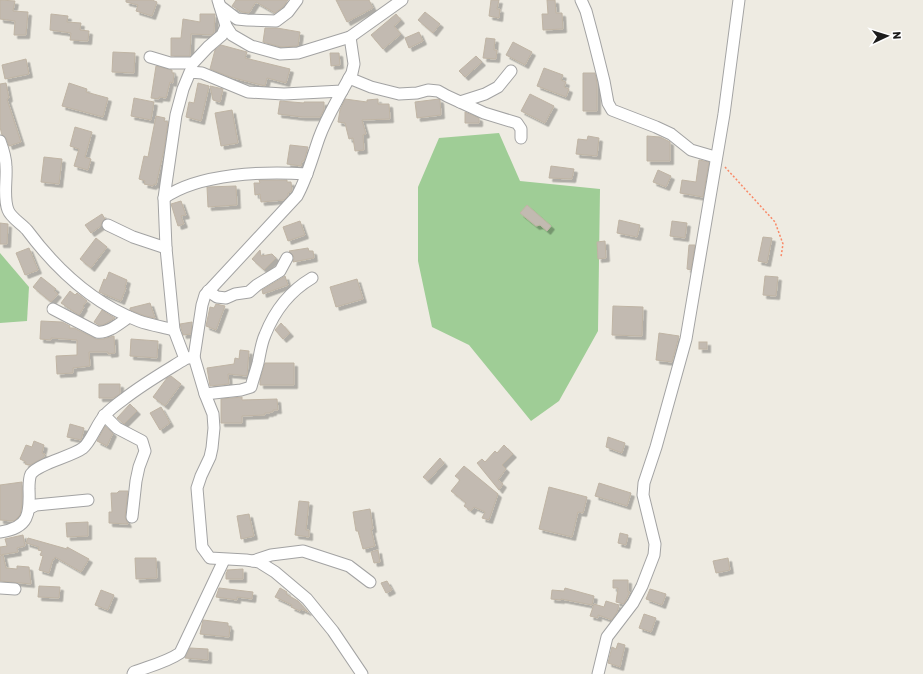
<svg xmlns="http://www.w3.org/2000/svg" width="923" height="674" viewBox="0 0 923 674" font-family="Rubik,sans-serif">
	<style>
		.forest { fill: #9fcd96 }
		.building { fill: #c2bab1; stroke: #bfb4a4; filter: url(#shadow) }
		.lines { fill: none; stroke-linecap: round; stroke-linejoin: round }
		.minor-casing { stroke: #a3a3a3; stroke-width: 13 }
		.path { stroke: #f98967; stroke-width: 1.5; stroke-dasharray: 2 2; stroke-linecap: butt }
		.minor { stroke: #fff; stroke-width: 11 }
	</style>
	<defs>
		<filter id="shadow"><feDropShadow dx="3.5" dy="3.5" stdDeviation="0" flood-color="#0004"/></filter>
	</defs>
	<rect width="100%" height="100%" fill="#eeebe2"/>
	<g class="forest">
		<polygon points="499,133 520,181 600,189 598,331 559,401 531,421 469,345 432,327 418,261 418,187 439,138"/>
		<polygon points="0,253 29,287 27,321 0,323"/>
	</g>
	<g class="building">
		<polygon points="0,0 15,1 13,11 28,12 26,35 14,35 15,21 0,19"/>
		<polygon points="126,0 152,0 157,2 152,16 136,11 138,5 126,2"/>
		<polygon points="236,0 288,0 283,7 275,13 256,2 249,13 242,12 232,6"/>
		<polygon points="336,0 369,0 373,8 347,22"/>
		<polygon points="491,0 499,0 497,9 500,9 499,18 489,16"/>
		<polygon points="547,0 555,0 556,13 562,13 563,29 543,30 542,14 548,14"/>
		<polygon points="425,12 440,24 433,33 418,20"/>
		<polygon points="51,14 68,16 67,22 81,23 80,30 89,31 88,41 70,40 71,33 50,30"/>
		<polygon points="200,14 215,14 214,32 212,35 191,34 190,56 171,56 171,38 181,38 183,19 200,22"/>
		<polygon points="396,14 401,20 394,26 401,34 383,49 371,35"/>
		<polygon points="265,28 277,28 300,32 298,46 281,47 263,42"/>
		<polygon points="419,32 423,41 409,48 405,38"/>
		<polygon points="486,38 495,39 494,50 497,50 496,59 483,58"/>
		<polygon points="513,42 532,52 525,65 506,55"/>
		<polygon points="221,45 247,52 245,58 290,69 286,83 267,78 265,86 230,77 210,69 215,50"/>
		<polygon points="113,52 135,53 134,73 112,72"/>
		<polygon points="330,53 339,53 340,65 331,66"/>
		<polygon points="476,56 482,62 465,77 459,71"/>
		<polygon points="26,59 29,74 5,79 2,65"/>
		<polygon points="156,66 172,70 172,73 174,73 173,83 170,82 166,98 159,97 159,99 151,98"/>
		<polygon points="544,68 563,75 561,80 566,82 564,87 569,89 566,97 537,86"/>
		<polygon points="583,73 595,73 597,83 597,111 583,111"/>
		<polygon points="6,83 9,98 7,99 21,142 9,146 6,138 2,135 0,127 0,84"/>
		<polygon points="69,83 87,89 86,92 108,98 103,117 62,106"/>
		<polygon points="198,83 209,86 201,121 186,117 189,102 194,103"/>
		<polygon points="210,86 223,89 220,102 213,100"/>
		<polygon points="530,94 554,106 545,123 521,111"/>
		<polygon points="134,98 154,102 151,120 131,116"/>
		<polygon points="345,99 367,102 367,100 378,99 378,104 389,104 390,119 362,120 366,134 363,135 364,150 355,151 353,138 349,139 345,123 338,122 340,110"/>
		<polygon points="439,99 440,100 441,115 417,118 415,102"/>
		<polygon points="280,101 304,103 304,102 324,102 324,110 320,117 302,117 278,114"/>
		<polygon points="232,110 238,143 221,146 215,113"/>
		<polygon points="465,112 479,118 479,123 465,123"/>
		<polygon points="156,116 165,118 164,121 168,122 164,150 156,185 154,184 153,186 144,184 145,181 139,179 144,156 148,157"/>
		<polygon points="75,127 92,132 85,157 91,159 88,170 74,166 79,149 70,146"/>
		<polygon points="588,136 599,138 597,156 576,154 578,139 587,140"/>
		<polygon points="647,136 660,137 670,142 670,161 647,161"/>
		<polygon points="290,145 308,147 304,161 302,161 301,166 287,164"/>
		<polygon points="44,157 62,159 59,184 41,182"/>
		<polygon points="699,160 709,162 703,197 680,193 682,180 696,182"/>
		<polygon points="551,166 574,169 572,179 549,178"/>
		<polygon points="658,170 671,176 666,187 653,182"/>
		<polygon points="259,180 287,180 287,182 291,182 292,191 288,193 288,196 284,200 261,202 260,194 255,195 254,183 260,183"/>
		<polygon points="236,186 237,205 208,207 207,187"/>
		<polygon points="181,201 186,215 181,216 184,224 178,226 171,204"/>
		<polygon points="527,205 551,226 547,231 540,225 536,226 520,213"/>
		<polygon points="102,214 105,219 102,222 101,226 91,233 85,225"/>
		<polygon points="619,220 640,225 637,237 617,233"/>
		<polygon points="300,221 305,235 288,241 283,227"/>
		<polygon points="672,221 687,223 685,238 670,236"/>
		<polygon points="0,223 8,224 7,244 0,244"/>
		<polygon points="763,237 772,238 767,263 758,261"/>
		<polygon points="96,238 107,247 91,268 80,259"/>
		<polygon points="605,241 606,258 598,259 597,242"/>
		<polygon points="689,245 695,245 691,270 687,269"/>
		<polygon points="29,248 38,270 25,275 16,253"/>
		<polygon points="308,248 309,251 313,251 314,258 293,262 294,258 293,255 289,251"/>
		<polygon points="260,250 261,256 272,254 276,258 264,270 252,259"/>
		<polygon points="109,272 127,280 125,287 126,288 121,301 99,292 104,279 106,280"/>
		<polygon points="285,276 288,285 263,294 262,290"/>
		<polygon points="765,276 778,277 776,296 763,295"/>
		<polygon points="41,277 56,289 54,291 58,294 51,302 33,287"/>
		<polygon points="357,279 363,299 336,307 330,287"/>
		<polygon points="70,291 75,295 77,293 87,301 83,306 84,307 79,315 61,303"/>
		<polygon points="150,303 155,318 145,316 130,310 130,308"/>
		<polygon points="216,304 225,306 216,330 206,326 210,307 214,308"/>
		<polygon points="613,306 643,307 642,336 612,335"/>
		<polygon points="102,310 108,314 115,318 103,325 99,325 94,322"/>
		<polygon points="41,321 62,322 70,326 69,328 74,328 96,339 103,339 114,336 115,353 108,354 108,352 89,352 90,366 73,368 73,373 57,374 56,356 77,355 77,340 51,338 51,340 40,339"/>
		<polygon points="192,322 191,334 183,335 180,324"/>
		<polygon points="281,323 290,333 283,339 275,330"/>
		<polygon points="659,333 679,336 672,362 656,360"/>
		<polygon points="131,339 158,341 157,358 130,356"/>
		<rect x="699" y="342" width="8" height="7"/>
		<polygon points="240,350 249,351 247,376 228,374 229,384 210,386 207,368 234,364 235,358 239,359"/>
		<polygon points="265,363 294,363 294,385 260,385 260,380"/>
		<polygon points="171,376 181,384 165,406 153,397 167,378"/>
		<polygon points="99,384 120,384 120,394 113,398 99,398"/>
		<polygon points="242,397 242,400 277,399 278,410 273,410 273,412 270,412 270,413 265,413 265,415 242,416 242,423 221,423 221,399"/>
		<polygon points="130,404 137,411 124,424 117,418"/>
		<polygon points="161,407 170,423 160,430 150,413"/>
		<polygon points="70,424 84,428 81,440 67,437"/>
		<polygon points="105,426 113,433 107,446 97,441"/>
		<polygon points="608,437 625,443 622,453 606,447"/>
		<polygon points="34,441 44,445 42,453 45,454 43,458 30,465 25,464 26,462 20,459 26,445 32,447"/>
		<polygon points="504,445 513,454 502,465 506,469 498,480 503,484 499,490 477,463 482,459 485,462 495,451 497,453"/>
		<polygon points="440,458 444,463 428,481 423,477"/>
		<polygon points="464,466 498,494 489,520 482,518 485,512 474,507 471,511 464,506 466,503 451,491 460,480 455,476"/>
		<polygon points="22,482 22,505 20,515 14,521 0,520 0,485"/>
		<polygon points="599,483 631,493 627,506 595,496"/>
		<polygon points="549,487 587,497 583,513 578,512 572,537 539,529"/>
		<polygon points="119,491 128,491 125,517 128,524 109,523 109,512 112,512 111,493 117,493"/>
		<polygon points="299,501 309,502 306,530 309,530 309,537 295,535"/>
		<polygon points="370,509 373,529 371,529 375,546 363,549 358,531 356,531 353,512"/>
		<polygon points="249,514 254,536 241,539 237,516"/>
		<polygon points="88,522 88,536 67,537 66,523"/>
		<polygon points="620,533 628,535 626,545 618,543"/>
		<polygon points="23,535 25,546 17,548 18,552 0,555 0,547 7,546 5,539"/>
		<polygon points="28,538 67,549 67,547 89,559 81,572 55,557 54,560 53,559 49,573 39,570 43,556 40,555 42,551 38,550 39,547 26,543"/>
		<polygon points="378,550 380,562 374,563 371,552"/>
		<polygon points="3,555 6,568 17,569 17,566 29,567 31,584 0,581 0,556"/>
		<polygon points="135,558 156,558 157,578 136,579"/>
		<polygon points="728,558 730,570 716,573 713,561"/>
		<polygon points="243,569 243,579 226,579 226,573 227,572 227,570"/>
		<polygon points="613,580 628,580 628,592 630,592 624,604 616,602 618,588 613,588"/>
		<polygon points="387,581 392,590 386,593 381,583"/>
		<polygon points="39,586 60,587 59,598 38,597"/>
		<polygon points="219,588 253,592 252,599 237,597 237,600 216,597"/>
		<polygon points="280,588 287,592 286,594 298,601 308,612 301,609 300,611 291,607 292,605 275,597"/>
		<polygon points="565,588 594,596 592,605 561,599 561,600 551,599 552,590 564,591"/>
		<polygon points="650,589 666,594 662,605 646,599"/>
		<polygon points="101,590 114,595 108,610 95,605"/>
		<polygon points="606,601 619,605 617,612 612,620 598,615 598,618 590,616 594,604 604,607"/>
		<polygon points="644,614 656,618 651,632 639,628"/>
		<polygon points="203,620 228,623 228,626 230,627 229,637 200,634"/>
		<polygon points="618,643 625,645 620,667 608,663 612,647 616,649"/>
		<polygon points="190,648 208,649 208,660 185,658"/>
	</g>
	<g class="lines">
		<g class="minor-casing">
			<g id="minor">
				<polyline points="218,0 226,26 232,35 251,46 280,54 298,53 350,37 402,0"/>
				<polyline points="581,0 586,11 594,41 604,81 608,103 612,110 656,127 671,134 691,150 715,157"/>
				<polyline points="220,6 237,19 247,20 276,21 288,12 297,0"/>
				<polyline points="150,57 170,63 193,63 208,47 222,35 226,26"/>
				<polyline points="349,78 371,87 399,94 417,93 428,90 438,91 447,96 484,113 517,123 521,129 521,138"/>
				<polyline points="460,102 485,94 498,87 511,71"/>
				<path d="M0 141C3 149 6 158 6 167 7 181 3 197 8 210 11 218 21 223 27 230 56 269 92 303 139 321 150 325 163 327 174 330"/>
				<path d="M164 198C199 173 266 171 307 174"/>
				<polyline points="108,225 133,237 166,248"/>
				<polyline points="208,291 217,297 226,298 235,294 249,292 257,285 280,271 287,258"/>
				<path d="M53 309 97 332C108 334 120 323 129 317"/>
				<polyline points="194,357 205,394 213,414 214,428 212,448 210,457 201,476 197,488 202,547 210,558 246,560 259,562 275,572 307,599 333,631 362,674"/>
				<path d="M188 358 194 357 202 305 205 295 297 196C307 178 312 158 319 138 325 121 334 106 342 91"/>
				<path d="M205 394 241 390 251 387C253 379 256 371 258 363 260 354 261 344 265 335 274 312 290 291 312 278"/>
				<polyline points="104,415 117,428 142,441 145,451 139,467 136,481 132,517"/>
				<polyline points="30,508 36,505 88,500"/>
				<path d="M0 532C29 528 30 514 29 489 29 484 29 478 31 474 39 463 71 457 83 448 91 442 97 423 105 415 110 409 117 404 124 399 143 384 164 372 185 359L174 330 166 248 164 198 176 115 183 89 190 72 202 73 248 92 284 94 342 91 352 73 354 64 350 37"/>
				<polyline points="253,561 271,555 303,551 349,566 370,582"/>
				<polyline points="0,588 15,589"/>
				<path d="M133 674 134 672C150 666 167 662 180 653L224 560"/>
				<polyline points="598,674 607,637 633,603 642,586 654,555 655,544 643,495 644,483 656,447 686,339 724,114 739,0"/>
			</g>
		</g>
		<polyline class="path" points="725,167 775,222 783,244 781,257"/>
		<use href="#minor" class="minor"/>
	</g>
	<g transform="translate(887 36) rotate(86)" stroke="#ffffff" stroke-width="3" paint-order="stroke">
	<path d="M0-3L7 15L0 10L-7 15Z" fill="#1c1c1c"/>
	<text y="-6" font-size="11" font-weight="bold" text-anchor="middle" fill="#1c1c1c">N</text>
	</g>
</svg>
